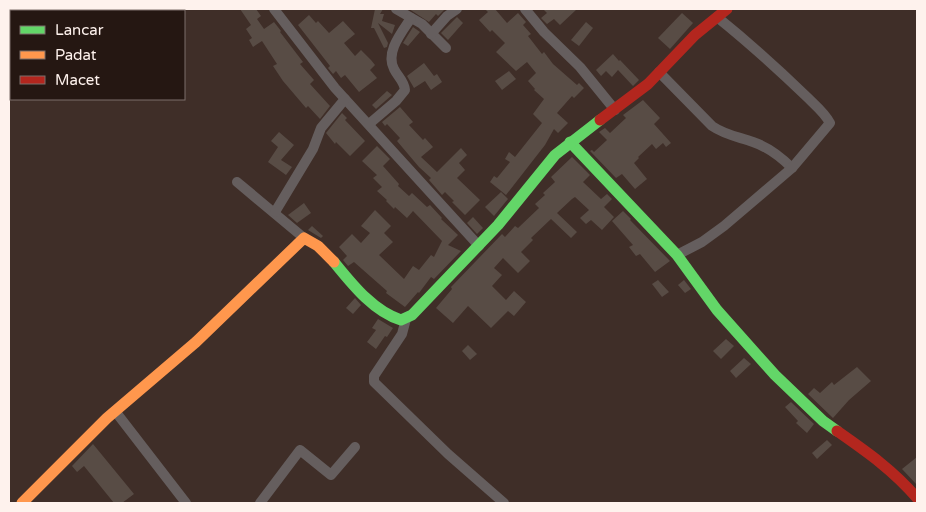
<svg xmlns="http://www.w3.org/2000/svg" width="926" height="512" viewBox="0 0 926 512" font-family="'Varela Round',sans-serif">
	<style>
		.building { fill: #584c45 }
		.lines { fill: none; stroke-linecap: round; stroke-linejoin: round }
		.street { stroke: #655e5e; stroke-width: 10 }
		.fast { stroke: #63d668; stroke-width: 11 }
		.slow { stroke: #ff974d; stroke-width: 11 }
		.jam { stroke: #b3261e; stroke-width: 11 }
	</style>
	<rect width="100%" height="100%" fill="#3f2e28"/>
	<g class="building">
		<polygon points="240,9 256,9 261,16 257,19 264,29 274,22 281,31 280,32 303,62 300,64 314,80 310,84 330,106 320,119 308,106 306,108 283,81 273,66 277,64 262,41 253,47 249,40 252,38 246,29 251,25"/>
		<polygon points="375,9 383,9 380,14 384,14 382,21 395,25 392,34 378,23 388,43 387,47 384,48 374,28 371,28"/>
		<polygon points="409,9 445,9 438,16 436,14 429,22"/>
		<polygon points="485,9 495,9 507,23 518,13 526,22 523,25 531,34 528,36 542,54 544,52 553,64 577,85 579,83 584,88 574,98 572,96 557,113 568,123 558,133 554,129 545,145 506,195 490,182 494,176 497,178 510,162 505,159 509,152 515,157 542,123 533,114 544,99 534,90 535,89 528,81 536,73 527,62 516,71 496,52 505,43 492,30 490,32 479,20 488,12"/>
		<polygon points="543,9 577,9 560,25 554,19 547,24 541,18 547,13"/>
		<polygon points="682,13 693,23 670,49 658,38"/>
		<polygon points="309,15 316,23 318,21 329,33 343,21 355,34 344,43 355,56 361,50 371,60 375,65 370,70 377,78 359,92 345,75 341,78 336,71 333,74 328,68 330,66 298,25"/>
		<polygon points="457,17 463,23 448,40 441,33"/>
		<polygon points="586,22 593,28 579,46 571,40"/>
		<polygon points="413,27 420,32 408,46 403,43"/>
		<polygon points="613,54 619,61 620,60 639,80 633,86 618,70 612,77 606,71 601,76 596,70"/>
		<polygon points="424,63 434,76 437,74 442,82 431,90 425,81 414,88 407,76"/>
		<polygon points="509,71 516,79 502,90 495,81"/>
		<polygon points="387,91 392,95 376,109 372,105"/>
		<polygon points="643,100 660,118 654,124 671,143 666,147 663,143 656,149 652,144 638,157 639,158 634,163 647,179 635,189 622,174 616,178 590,151 592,150 594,152 607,140 599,132 605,128 610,133 626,118 623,115"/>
		<polygon points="400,107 413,122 409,125 423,140 425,138 433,147 421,157 437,172 461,148 467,155 459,163 465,170 457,178 480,200 465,215 452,202 454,201 445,192 442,195 436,188 429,180 431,178 419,167 397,141 400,138 387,124 385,126 382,122"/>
		<polygon points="342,113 347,118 345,120 365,141 350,156 336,142 335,144 326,133"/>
		<polygon points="279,132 294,145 281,160 292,167 286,175 268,162 278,147 271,141"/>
		<polygon points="377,146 390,159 383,166 399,184 398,186 409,196 412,193 427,207 430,205 442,218 441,219 458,235 448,245 461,251 434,279 431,277 419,293 418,292 405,307 386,293 387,291 354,262 348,266 343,260 347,256 339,247 352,234 361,243 370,233 361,226 375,210 391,226 384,233 393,242 379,255 404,279 413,266 419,270 431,255 434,257 442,241 413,211 407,218 395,207 394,209 386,201 387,200 377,191 382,187 373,178 377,175 362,161"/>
		<polygon points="572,157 590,175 583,182 601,199 607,194 612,199 604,207 614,217 602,230 591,220 586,224 580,218 589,210 575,197 572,199 557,213 577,232 571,238 551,219 531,238 533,240 521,252 530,261 518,273 503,258 494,268 502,275 492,286 506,300 514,291 526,302 514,316 508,311 491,328 468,306 453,323 436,308 452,289 451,287 502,234 505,237 515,226 518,228 539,208 535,204 545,195 543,193 555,182 551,177"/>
		<polygon points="501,192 508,199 494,216 485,207"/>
		<polygon points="304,203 311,213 297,223 288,215"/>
		<polygon points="623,211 631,219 630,220 670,261 655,272 640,254 636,256 629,247 633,245 612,221"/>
		<polygon points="473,217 483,228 477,234 467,223"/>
		<polygon points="312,226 323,236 321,238 308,230"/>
		<polygon points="658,280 669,292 662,297 652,284"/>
		<polygon points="684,280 691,289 685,293 678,285"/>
		<polygon points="355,298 361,305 353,314 346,308"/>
		<polygon points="378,319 393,328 387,337 385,336 376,349 367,342 376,330 372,328"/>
		<polygon points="726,339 734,346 721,359 713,351"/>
		<polygon points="468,345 477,354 470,360 462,351"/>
		<polygon points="744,358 751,364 736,378 730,371"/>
		<polygon points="857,367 871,381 849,400 833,418 808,394 814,388 820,393 832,382 834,385"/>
		<polygon points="791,402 814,424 807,433 796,423 798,421 785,407"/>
		<polygon points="827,440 832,445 817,459 812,453"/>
		<polygon points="93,444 134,494 122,503 114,503 84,466 77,472 72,466"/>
		<polygon points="917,457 917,485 902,469"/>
	</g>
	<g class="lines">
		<g class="street">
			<polyline points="274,9 335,88 479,246"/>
			<polyline points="396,9 422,24 446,48"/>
			<polyline points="525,9 544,32 580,67 615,110"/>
			<polyline points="431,34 447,16 457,9"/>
			<path d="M659 72 712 126C725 135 739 137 753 142 768 147 781 157 792 168"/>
			<path d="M369 124 396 101 405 90C404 81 398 77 394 69 385 52 402 32 411 18"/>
			<polyline points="237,182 304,238"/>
			<polyline points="275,212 313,149 321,128 345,99"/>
			<path d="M677 255 702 242 724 226 792 168 830 123C825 113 815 105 807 97 778 69 748 42 717 17"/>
			<polyline points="406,319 402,334 374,376 374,382 448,454 504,503"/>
			<polyline points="115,411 186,503"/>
			<polyline points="260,503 300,450 331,475 355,447"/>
		</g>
		<g class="fast">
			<polyline points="570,142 677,255 717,310 775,375 823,421 837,431"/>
			<path d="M334 262C352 284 373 311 401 320L412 315 498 225 555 155 600 120"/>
		</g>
		<polyline class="slow" points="22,503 107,418 196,342 304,238 318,246 334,262"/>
		<g class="jam">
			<polyline points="600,120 648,84 695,35 727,9"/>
			<path d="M837 431C867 452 893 470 917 498"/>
		</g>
	</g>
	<rect width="926" height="512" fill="none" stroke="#fef2ed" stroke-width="20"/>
	<rect x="10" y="10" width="175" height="90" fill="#251712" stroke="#7c6f6a"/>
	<rect x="20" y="26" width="25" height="8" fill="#63d668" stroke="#7c6f6a"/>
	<text x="55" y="35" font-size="15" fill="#fef2ed">Lancar</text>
	<rect x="20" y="51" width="25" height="8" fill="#ff974d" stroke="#7c6f6a"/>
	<text x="55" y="60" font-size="15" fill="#fef2ed">Padat</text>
	<rect x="20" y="76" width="25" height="8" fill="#b3261e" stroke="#7c6f6a"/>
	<text x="55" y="85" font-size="15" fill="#fef2ed">Macet</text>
</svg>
